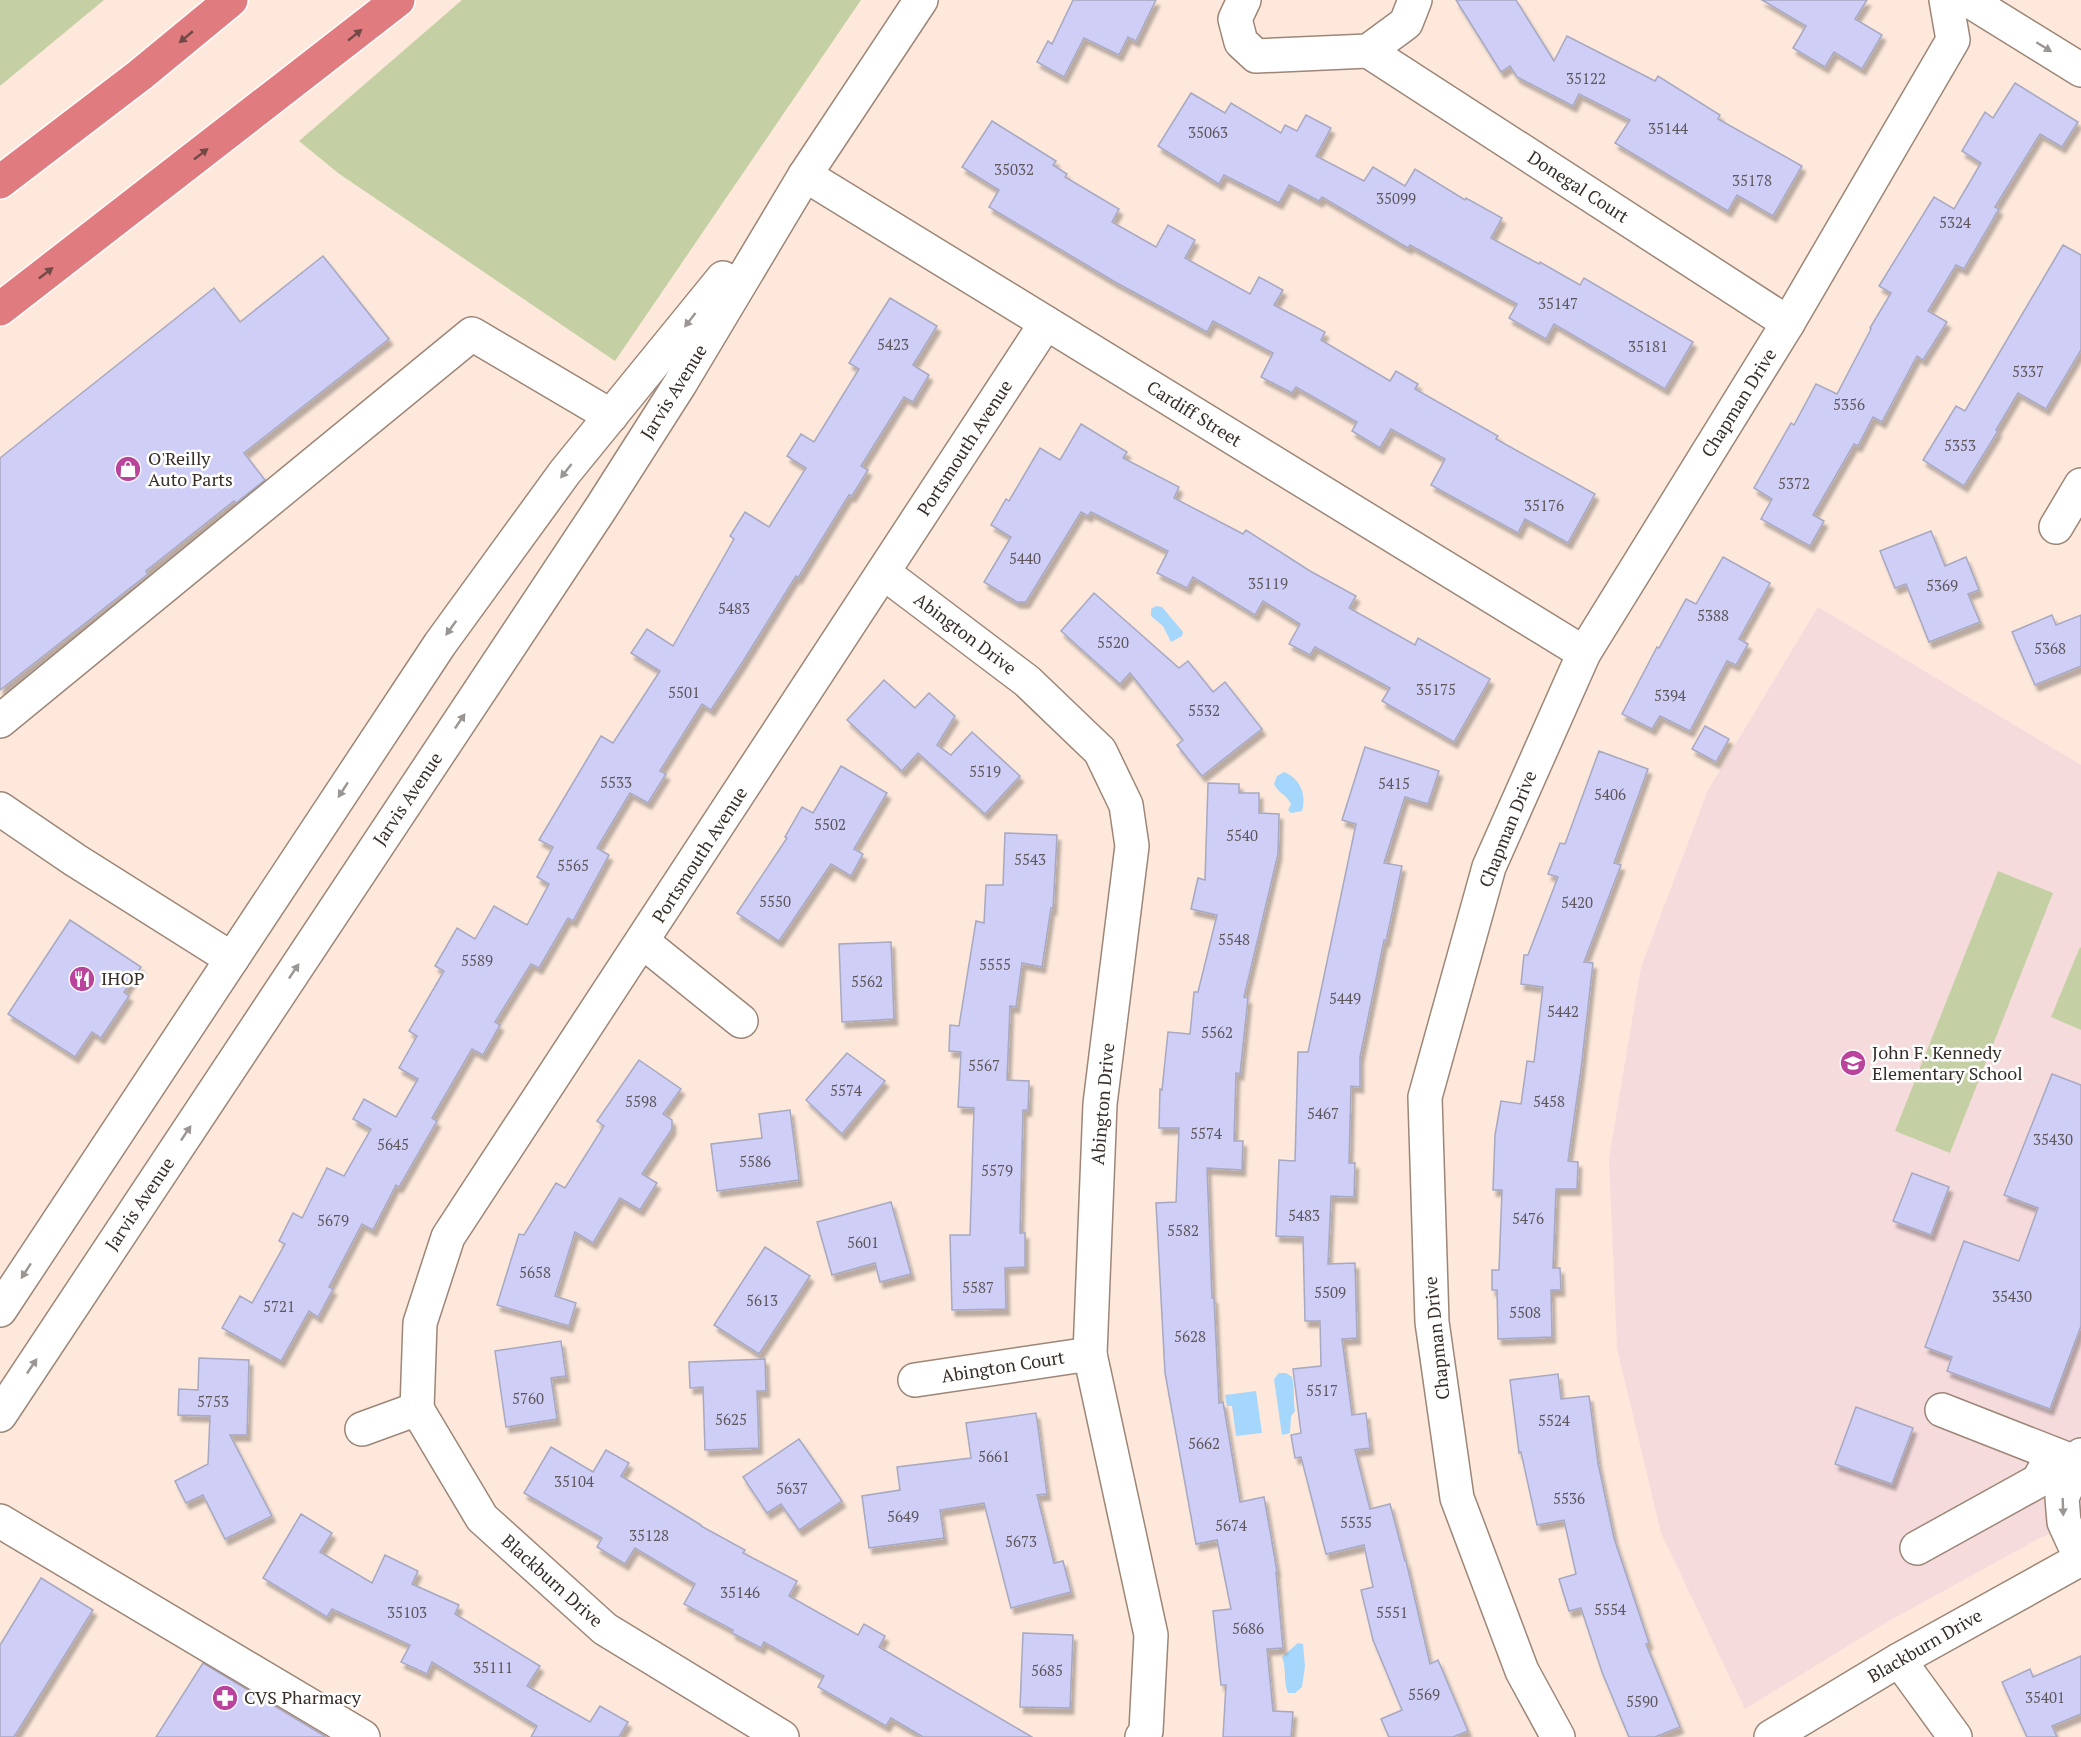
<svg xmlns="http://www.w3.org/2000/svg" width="2081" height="1737" viewBox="0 0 2081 1737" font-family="'PT Serif',serif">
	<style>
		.education { fill: #f6dbdd }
		.green { fill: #c4d0a3 }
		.water { fill: #a5d6fb }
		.building { fill: #cecef6; stroke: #a7a8c1; stroke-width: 1.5; filter: url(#shadow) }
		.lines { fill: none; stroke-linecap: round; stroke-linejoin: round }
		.minor-casing { stroke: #9d8677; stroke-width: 36 }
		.highway-casing { stroke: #fff; stroke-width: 36 }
		.minor { stroke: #fff; stroke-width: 33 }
		.highway { stroke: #e07c80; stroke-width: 33 }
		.oneway { fill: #734946 }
		.oneway2 { fill: #9c9693 }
		.labels { text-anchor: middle; stroke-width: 5; stroke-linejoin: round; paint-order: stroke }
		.number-label { font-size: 15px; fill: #5e565b }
		.street-label { font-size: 18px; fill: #382e27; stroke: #fff }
		.poi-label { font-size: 18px; fill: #382e27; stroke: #fff; text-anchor: start }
	</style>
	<defs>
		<filter id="shadow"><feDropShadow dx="3.5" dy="6" stdDeviation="1.5" flood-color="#0004"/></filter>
	</defs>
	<rect width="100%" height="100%" fill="#fde8db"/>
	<polygon class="education" points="1818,607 2081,765 2081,1520 2038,1539 1887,1622 1745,1709 1661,1533 1617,1348 1609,1158 1641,967 1708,790"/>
	<g class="green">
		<polygon points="0,0 104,0 0,86"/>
		<polygon points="462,0 861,0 615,361 338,173 299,141"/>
		<polygon points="1998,871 2053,893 1950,1153 1895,1131"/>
		<polygon points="2080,947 2081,948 2081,1030 2051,1017"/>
	</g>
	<g class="water">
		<polygon points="1156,606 1162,607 1183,632 1182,636 1171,642 1163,626 1151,616 1151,609"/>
		<path d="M1284 772C1300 778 1307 795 1302 811L1291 813 1288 810 1291 804C1287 795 1278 793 1274 784L1277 776Z"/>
		<path d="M1279 1373H1286L1292 1377C1295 1388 1293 1399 1295 1411L1291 1416 1290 1433 1282 1435 1274 1379Z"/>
		<polygon points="1256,1391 1262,1433 1236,1436 1232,1406 1227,1406 1225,1395"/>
		<path d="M1298 1643 1303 1644 1305 1666 1302 1687 1295 1693H1288C1283 1681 1287 1670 1282 1657Z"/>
	</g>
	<g class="building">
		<polygon points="1073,0 1156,0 1136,41 1128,37 1119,55 1084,38 1064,77 1037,62 1048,41 1052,44"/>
		<polygon points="1456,0 1516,0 1554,61 1567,36 1655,81 1658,76 1720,115 1718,119 1802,166 1773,216 1737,195 1728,211 1615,143 1630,120 1579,94 1573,106 1517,77 1510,66 1501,72"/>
		<polygon points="1762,0 1867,0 1855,19 1882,35 1862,69 1834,52 1825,67 1793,48 1806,26"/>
		<polygon points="2015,83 2078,122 2062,147 2040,134 1995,207 1999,209 1964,269 1956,265 1928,311 1947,322 1923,360 1917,356 1882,422 1873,417 1858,446 1854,444 1813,515 1824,521 1810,546 1761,519 1772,499 1754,488 1791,423 1794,425 1816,384 1837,394 1871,329 1870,328 1891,293 1879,286 1934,197 1954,209 1981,163 1962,151 1985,112 1993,118"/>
		<polygon points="1191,93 1225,113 1231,103 1281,133 1285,125 1297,131 1306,115 1331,128 1316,156 1364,181 1373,167 1405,186 1415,169 1465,200 1466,198 1502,218 1491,238 1539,264 1540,262 1580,285 1584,278 1693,342 1665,389 1554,324 1546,339 1509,318 1517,304 1410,245 1408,248 1322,197 1319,201 1289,185 1279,203 1224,175 1219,184 1158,146"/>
		<polygon points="992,121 1056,161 1053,165 1067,174 1065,177 1119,209 1112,222 1156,247 1168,225 1195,240 1185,258 1250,294 1259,277 1283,290 1274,305 1325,332 1321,340 1390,381 1396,371 1418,384 1415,389 1498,436 1496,439 1595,494 1568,543 1525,519 1518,533 1431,485 1445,459 1391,429 1380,448 1352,431 1357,422 1296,387 1292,393 1261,377 1273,353 1213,321 1207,332 1115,282 989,207 999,190 962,167"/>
		<polygon points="2063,245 2081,255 2081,350 2046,409 2018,393 1996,430 1998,431 1964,486 1923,460 1956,406 1965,411"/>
		<polygon points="323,256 389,339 244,453 265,480 236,503 234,501 146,571 148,574 0,690 0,458 214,288 240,322"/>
		<polygon points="890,298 937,326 913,365 929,375 913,402 904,397 861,466 868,470 852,496 849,495 798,578 796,576 742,663 711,710 702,704 660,771 666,774 648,803 630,793 597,848 609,855 573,921 568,918 539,968 531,964 495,1022 500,1025 483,1055 472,1049 432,1118 437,1121 399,1187 396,1185 373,1230 362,1224 329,1287 333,1289 318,1317 309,1311 281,1361 222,1328 240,1296 252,1303 285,1244 279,1241 293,1213 302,1218 327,1168 344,1176 371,1129 353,1119 364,1099 396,1117 418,1079 399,1068 417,1036 409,1031 444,971 435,966 457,928 475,939 494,906 527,925 549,884 537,877 553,847 539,840 601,736 613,743 660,671 631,653 647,629 673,646 734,539 730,536 745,512 769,527 806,468 787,456 801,434 814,442 859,369 849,363"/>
		<polygon points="1081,424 1127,452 1123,458 1179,487 1174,498 1243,534 1246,530 1310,571 1356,596 1349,608 1415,645 1418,638 1490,679 1454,742 1382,701 1390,688 1315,647 1310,655 1289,644 1300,624 1263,601 1255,615 1193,577 1187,588 1157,573 1168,551 1091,512 1088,516 1081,512 1026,602 1017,602 984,582 1011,537 991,525 1006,499 1009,501 1040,448 1060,460"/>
		<polygon points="1931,531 1945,566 1966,557 1979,590 1968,594 1980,622 1929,642 1906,584 1895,588 1880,551"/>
		<polygon points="1723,557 1770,583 1739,639 1748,644 1736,665 1727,661 1690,731 1660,716 1652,729 1622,714 1657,647 1659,648 1686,599 1696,604"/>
		<polygon points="1094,593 1179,668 1188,661 1213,692 1225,682 1262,729 1202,776 1177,745 1183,740 1130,673 1120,684 1061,631"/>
		<polygon points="2052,615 2056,625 2081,615 2081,666 2035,685 2012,632"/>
		<polygon points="884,680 915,708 929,693 955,716 937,745 951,755 972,732 1020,776 985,814 918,753 902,771 847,720"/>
		<polygon points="1705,726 1729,739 1716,762 1692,749"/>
		<polygon points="1365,747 1439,771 1428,804 1405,797 1384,863 1402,866 1386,941 1384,940 1360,1057 1360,1087 1351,1086 1349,1163 1355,1163 1354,1197 1331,1196 1328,1264 1355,1263 1357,1338 1342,1339 1352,1415 1366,1413 1370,1448 1355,1450 1370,1509 1390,1504 1405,1561 1406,1561 1430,1664 1438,1660 1468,1731 1453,1737 1389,1737 1381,1719 1402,1710 1373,1640 1361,1590 1373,1587 1364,1545 1326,1554 1301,1457 1295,1458 1291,1435 1301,1433 1293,1369 1321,1366 1320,1321 1305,1321 1303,1237 1276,1236 1279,1160 1295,1161 1298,1052 1308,1052 1356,824 1342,820"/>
		<polygon points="1599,751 1648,769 1614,863 1621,865 1584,962 1593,963 1581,1069 1568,1161 1578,1162 1577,1189 1556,1189 1553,1268 1560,1268 1561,1290 1551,1290 1552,1337 1498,1339 1497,1290 1492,1290 1492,1270 1499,1270 1502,1190 1493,1190 1495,1135 1501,1101 1521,1104 1527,1061 1534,1062 1543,987 1521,984 1524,955 1528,955 1558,877 1548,874 1560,843 1565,844"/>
		<polygon points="841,766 887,793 854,849 863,854 851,876 831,864 779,941 737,913 787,838 785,837 802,807 813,813"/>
		<polygon points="1208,783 1239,784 1239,793 1259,793 1259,813 1279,814 1278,854 1244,997 1248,998 1240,1074 1236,1073 1234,1141 1243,1141 1242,1170 1207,1168 1212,1298 1214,1298 1219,1403 1223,1402 1240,1502 1264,1497 1277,1571 1276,1572 1283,1648 1267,1649 1273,1711 1293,1712 1291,1737 1223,1737 1226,1685 1221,1685 1213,1611 1231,1609 1217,1540 1196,1544 1165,1373 1156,1203 1176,1202 1179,1128 1159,1128 1160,1089 1162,1090 1168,1032 1190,1034 1194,992 1198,992 1217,915 1191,909 1198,878 1205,880"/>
		<polygon points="1005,833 1057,835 1053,909 1051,908 1042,967 1022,963 1016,1007 1010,1006 1007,1080 1029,1081 1028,1110 1023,1110 1020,1233 1025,1233 1025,1267 1005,1268 1006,1309 952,1310 950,1235 970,1235 974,1108 958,1107 961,1052 949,1051 950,1025 959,1026 976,921 984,923 986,885 1003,885"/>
		<polygon points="70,920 141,967 124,992 129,996 101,1038 92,1032 75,1057 8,1014"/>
		<polygon points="891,942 894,1019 842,1022 839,944"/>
		<polygon points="847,1053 885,1081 842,1134 806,1100"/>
		<polygon points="639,1060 681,1089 663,1114 672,1120 672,1129 642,1174 657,1183 640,1210 620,1198 593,1243 575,1232 555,1296 576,1303 569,1326 497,1305 519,1234 524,1235 556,1183 565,1188 604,1126 597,1121"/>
		<polygon points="2052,1074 2081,1085 2081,1326 2050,1409 1947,1371 1952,1357 1925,1347 1964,1241 2019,1261 2038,1208 2004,1195"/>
		<polygon points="790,1110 799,1180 717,1191 711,1144 762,1138 759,1114"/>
		<polygon points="1912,1173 1949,1187 1931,1235 1893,1221"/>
		<polygon points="891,1202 911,1274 880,1282 875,1263 832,1275 817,1222"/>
		<polygon points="765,1247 810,1276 759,1354 714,1325"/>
		<polygon points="561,1341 566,1376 551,1378 557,1419 506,1427 495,1351"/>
		<polygon points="199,1358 249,1360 247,1435 230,1435 272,1516 225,1539 203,1495 186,1503 175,1481 208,1464 210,1416 178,1415 179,1389 198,1390"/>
		<polygon points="765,1359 766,1391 757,1391 759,1448 705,1450 703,1387 690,1388 689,1362"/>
		<polygon points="1558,1374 1561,1399 1589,1396 1598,1463 1614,1538 1649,1643 1646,1644 1680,1727 1655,1737 1629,1737 1602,1672 1581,1608 1569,1611 1559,1579 1576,1574 1564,1520 1537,1525 1521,1452 1519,1453 1510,1380"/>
		<polygon points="1856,1407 1913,1428 1892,1484 1835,1464"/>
		<polygon points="1036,1413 1047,1494 1037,1495 1054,1563 1063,1561 1071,1592 1011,1608 984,1503 940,1510 944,1538 869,1548 862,1496 900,1490 897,1467 971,1458 966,1423"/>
		<polygon points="799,1439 842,1501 799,1530 781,1504 767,1513 743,1477"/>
		<polygon points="551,1447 593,1472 606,1450 629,1463 621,1476 701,1525 701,1526 745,1550 743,1553 797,1581 789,1596 858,1635 864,1624 885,1636 879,1647 1032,1737 923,1737 891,1718 886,1726 818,1687 824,1676 764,1642 761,1648 732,1633 733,1630 684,1604 695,1584 635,1548 625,1564 597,1547 602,1538 524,1493"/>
		<polygon points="301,1514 332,1533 320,1552 372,1583 385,1555 418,1571 412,1584 459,1605 455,1614 540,1666 527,1686 590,1722 600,1706 628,1722 619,1737 531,1737 537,1726 432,1662 427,1674 401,1662 410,1645 332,1609 327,1617 263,1578"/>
		<polygon points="41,1578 93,1610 14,1737 0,1737 0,1645"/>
		<polygon points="1023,1633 1073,1635 1070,1708 1020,1707"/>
		<polygon points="2081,1656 2081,1714 2052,1726 2057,1737 2027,1737 2002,1682 2030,1669 2033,1677"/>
		<polygon points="203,1663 326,1737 156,1737"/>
	</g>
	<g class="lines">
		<g class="minor-casing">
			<g id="minor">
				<polyline points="1244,0 1235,19 1241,42 1256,56 1368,51 1406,23 1415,0"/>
				<polyline points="1968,0 2081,70"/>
				<polyline points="1368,51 1788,323"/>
				<polyline points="805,175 1584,653"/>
				<polyline points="2056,527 2081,485"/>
				<polyline points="884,573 1027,681 1100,751 1126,805 1132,846 1100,1104 1090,1354 1151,1635 1146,1731 1142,1737"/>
				<polyline points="0,721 472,334 611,416"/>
				<polyline points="0,809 75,860 232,959"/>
				<polyline points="643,942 741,1021"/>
				<polyline points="0,1310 440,644 565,472 723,278"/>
				<polyline points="915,1380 1090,1354"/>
				<polyline points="417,1409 420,1323 448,1237 1046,323"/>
				<polyline points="417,1409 482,1518 605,1629 782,1737"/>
				<polyline points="1942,1410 2077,1463"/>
				<polyline points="0,1415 601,508 680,384 805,175 921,0"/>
				<polyline points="362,1429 417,1409"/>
				<polyline points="0,1521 363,1737"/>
				<polyline points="1917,1548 2038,1481 2053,1454"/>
				<polyline points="2081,1559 2064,1522 2062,1498 2081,1455"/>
				<polyline points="1899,1660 1955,1737"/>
				<polyline points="1558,1737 1522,1671 1457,1498 1432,1322 1425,1097 1489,867 1584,653 1788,323 1953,40 1946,0"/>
				<polyline points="1771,1737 1899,1660 2081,1559"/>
			</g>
		</g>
		<g class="highway-casing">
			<g id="highway">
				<polyline points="0,182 140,75 231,0"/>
				<polyline points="0,309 398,0"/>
			</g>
		</g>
		<use href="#minor" class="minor"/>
		<use href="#highway" class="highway"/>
	</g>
	<defs><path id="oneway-solid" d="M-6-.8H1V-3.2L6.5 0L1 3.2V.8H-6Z" transform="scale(1.5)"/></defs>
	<g class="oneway">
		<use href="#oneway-solid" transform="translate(355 35) rotate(-39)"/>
		<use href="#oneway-solid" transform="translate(186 37) rotate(140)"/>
		<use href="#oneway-solid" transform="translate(201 154) rotate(-38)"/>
		<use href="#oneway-solid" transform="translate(46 273) rotate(-38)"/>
	</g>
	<g class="oneway2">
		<use href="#oneway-solid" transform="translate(2044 47) rotate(32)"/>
		<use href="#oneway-solid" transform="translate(690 320) rotate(128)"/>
		<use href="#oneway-solid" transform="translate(566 471) rotate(128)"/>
		<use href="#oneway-solid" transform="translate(451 628) rotate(126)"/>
		<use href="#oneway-solid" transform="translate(460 721) rotate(-56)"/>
		<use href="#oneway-solid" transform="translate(343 790) rotate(123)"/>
		<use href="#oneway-solid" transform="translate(294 971) rotate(-56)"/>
		<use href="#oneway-solid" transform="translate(186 1133) rotate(-56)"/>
		<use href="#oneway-solid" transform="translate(26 1271) rotate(123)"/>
		<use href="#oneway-solid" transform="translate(32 1366) rotate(-56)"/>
		<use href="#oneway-solid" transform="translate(2063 1507) rotate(88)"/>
	</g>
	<defs>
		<g id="shop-disc" transform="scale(1.35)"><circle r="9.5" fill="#ba449b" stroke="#fff"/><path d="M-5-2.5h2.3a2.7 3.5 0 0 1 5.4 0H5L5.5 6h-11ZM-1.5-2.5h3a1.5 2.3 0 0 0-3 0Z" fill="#fff"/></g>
		<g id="restaurant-disc" transform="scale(1.35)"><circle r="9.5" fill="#ba449b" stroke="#fff"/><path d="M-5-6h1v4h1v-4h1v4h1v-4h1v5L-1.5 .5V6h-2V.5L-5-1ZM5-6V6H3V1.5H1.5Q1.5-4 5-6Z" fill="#fff"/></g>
		<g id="school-disc" transform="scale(1.35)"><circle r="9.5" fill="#ba449b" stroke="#fff"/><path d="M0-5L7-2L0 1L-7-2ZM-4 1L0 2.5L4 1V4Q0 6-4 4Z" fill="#fff"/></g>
		<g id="pharmacy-disc" transform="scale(1.35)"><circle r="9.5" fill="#ba449b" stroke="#fff"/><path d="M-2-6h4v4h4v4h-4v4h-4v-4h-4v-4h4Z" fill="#fff"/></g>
	</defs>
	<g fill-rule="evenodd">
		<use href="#shop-disc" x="128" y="469"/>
		<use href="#restaurant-disc" x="82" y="979"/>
		<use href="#school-disc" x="1853" y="1063"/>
		<use href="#pharmacy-disc" x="225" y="1698"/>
	</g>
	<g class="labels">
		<g class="number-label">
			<text x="1586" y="84">35122</text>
			<text x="1668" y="134">35144</text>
			<text x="1208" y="138">35063</text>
			<text x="1014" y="175">35032</text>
			<text x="1752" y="186">35178</text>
			<text x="1396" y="204">35099</text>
			<text x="1955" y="228">5324</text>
			<text x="1558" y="309">35147</text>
			<text x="893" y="350">5423</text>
			<text x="1648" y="352">35181</text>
			<text x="2028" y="377">5337</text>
			<text x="1849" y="410">5356</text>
			<text x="1960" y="451">5353</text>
			<text x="1794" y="489">5372</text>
			<text x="1544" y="511">35176</text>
			<text x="1025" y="564">5440</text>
			<text x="1268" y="589">35119</text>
			<text x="1942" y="591">5369</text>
			<text x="734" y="614">5483</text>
			<text x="1713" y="621">5388</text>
			<text x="1113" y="648">5520</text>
			<text x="2050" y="654">5368</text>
			<text x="1436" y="695">35175</text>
			<text x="684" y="698">5501</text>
			<text x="1670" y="701">5394</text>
			<text x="1204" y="716">5532</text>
			<text x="985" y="777">5519</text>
			<text x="616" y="788">5533</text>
			<text x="1394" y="789">5415</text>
			<text x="1610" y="800">5406</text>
			<text x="830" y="830">5502</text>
			<text x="1242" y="841">5540</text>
			<text x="1030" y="865">5543</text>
			<text x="573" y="871">5565</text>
			<text x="775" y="907">5550</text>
			<text x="1577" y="908">5420</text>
			<text x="1234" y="945">5548</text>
			<text x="477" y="966">5589</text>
			<text x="995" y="970">5555</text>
			<text x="867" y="987">5562</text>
			<text x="1345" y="1004">5449</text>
			<text x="1563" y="1017">5442</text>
			<text x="1217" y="1038">5562</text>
			<text x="984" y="1071">5567</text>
			<text x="846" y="1096">5574</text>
			<text x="641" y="1107">5598</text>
			<text x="1549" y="1107">5458</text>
			<text x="1323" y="1119">5467</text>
			<text x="1206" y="1139">5574</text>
			<text x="2053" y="1145">35430</text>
			<text x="393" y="1150">5645</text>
			<text x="755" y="1167">5586</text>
			<text x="997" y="1176">5579</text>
			<text x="1304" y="1221">5483</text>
			<text x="1528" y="1224">5476</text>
			<text x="333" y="1226">5679</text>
			<text x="1183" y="1236">5582</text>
			<text x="863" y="1248">5601</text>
			<text x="535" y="1278">5658</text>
			<text x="978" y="1293">5587</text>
			<text x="1330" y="1298">5509</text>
			<text x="2012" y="1302">35430</text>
			<text x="762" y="1306">5613</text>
			<text x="279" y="1312">5721</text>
			<text x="1525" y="1318">5508</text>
			<text x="1190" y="1342">5628</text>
			<text x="1322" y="1396">5517</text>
			<text x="528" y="1404">5760</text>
			<text x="213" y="1407">5753</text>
			<text x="731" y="1425">5625</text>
			<text x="1554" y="1426">5524</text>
			<text x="1204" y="1449">5662</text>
			<text x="994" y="1462">5661</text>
			<text x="574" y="1487">35104</text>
			<text x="792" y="1494">5637</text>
			<text x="1569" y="1504">5536</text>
			<text x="903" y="1522">5649</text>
			<text x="1356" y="1528">5535</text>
			<text x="1231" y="1531">5674</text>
			<text x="649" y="1541">35128</text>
			<text x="1021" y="1547">5673</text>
			<text x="740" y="1598">35146</text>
			<text x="1610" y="1615">5554</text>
			<text x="407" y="1618">35103</text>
			<text x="1392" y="1618">5551</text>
			<text x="1248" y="1634">5686</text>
			<text x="493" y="1673">35111</text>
			<text x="1047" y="1676">5685</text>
			<text x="1424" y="1700">5569</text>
			<text x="2045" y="1703">35401</text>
			<text x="1642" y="1707">5590</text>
		</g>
		<g class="street-label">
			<text transform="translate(1578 187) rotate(33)" y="6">Donegal Court</text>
			<text transform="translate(674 392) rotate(-58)" y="6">Jarvis Avenue</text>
			<text transform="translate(1739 403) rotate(-58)" y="6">Chapman Drive</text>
			<text transform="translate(1194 414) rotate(32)" y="6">Cardiff Street</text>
			<text transform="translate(965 448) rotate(-57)" y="6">Portsmouth Avenue</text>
			<text transform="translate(965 634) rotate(37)" y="6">Abington Drive</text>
			<text transform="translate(408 799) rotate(-56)" y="6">Jarvis Avenue</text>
			<text transform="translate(1508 829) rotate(-68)" y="6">Chapman Drive</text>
			<text transform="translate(700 855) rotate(-57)" y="6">Portsmouth Avenue</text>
			<text transform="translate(1103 1104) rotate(-85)" y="6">Abington Drive</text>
			<text transform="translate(140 1204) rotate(-56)" y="6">Jarvis Avenue</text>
			<text transform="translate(1437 1338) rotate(-96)" y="6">Chapman Drive</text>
			<text transform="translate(1003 1367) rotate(-9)" y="6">Abington Court</text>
			<text transform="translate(552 1581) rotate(42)" y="6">Blackburn Drive</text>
			<text transform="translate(1925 1646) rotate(-30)" y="6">Blackburn Drive</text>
		</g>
		<g class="poi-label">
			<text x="148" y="465">O'Reilly<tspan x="148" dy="21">Auto Parts</tspan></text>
			<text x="101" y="985">IHOP</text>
			<text x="1872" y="1059">John F. Kennedy<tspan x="1872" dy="21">Elementary School</tspan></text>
			<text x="244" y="1704">CVS Pharmacy</text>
		</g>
	</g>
</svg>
